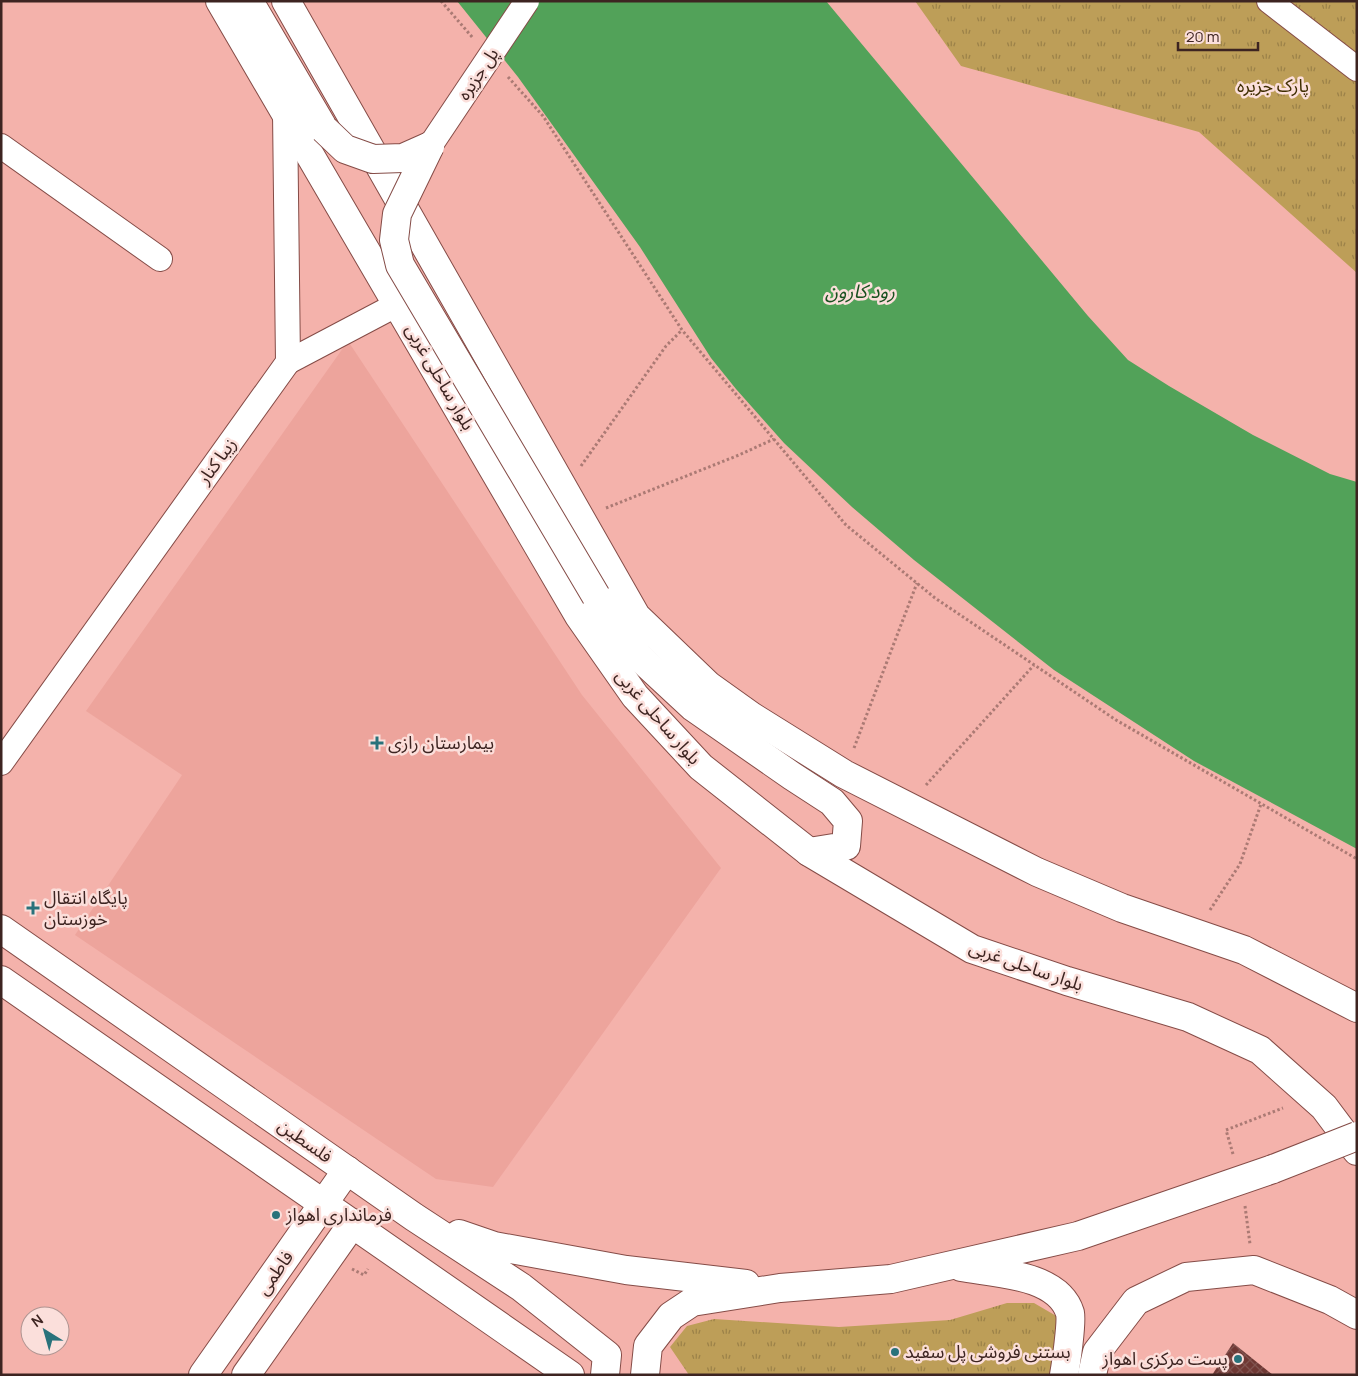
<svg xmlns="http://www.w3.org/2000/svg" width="1358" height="1376" viewBox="0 0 1358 1376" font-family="Manrope,'Noto Sans Arabic',sans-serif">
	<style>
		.built { fill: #eda49c }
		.park { fill: url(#park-tufts) }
		.water { fill: #52a259 }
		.building { fill: url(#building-cross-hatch) }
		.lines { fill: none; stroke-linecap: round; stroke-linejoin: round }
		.street-casing { stroke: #854c47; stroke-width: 26 }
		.secondary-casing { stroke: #854c47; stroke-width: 30 }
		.primary-casing { stroke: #854c47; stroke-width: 30 }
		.path { stroke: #ab7a74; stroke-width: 3; stroke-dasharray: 2.5 2.5; stroke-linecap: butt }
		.street { stroke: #fff; stroke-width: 24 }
		.secondary { stroke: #fff; stroke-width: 28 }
		.primary { stroke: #fff; stroke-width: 28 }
		.street-bridge-casing { stroke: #854c47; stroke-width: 26; stroke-linecap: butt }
		.secondary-bridge-casing { stroke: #854c47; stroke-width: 30; stroke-linecap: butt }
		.street-bridge { stroke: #fff; stroke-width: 24 }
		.secondary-bridge { stroke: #fff; stroke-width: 28 }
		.poi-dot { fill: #29727b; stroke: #fbdfdb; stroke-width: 2 }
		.labels { text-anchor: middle; stroke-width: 5; stroke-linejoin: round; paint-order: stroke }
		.street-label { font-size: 18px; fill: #3d2421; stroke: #fbdfdb }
		.park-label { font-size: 18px; fill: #3f2d00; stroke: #fbdfdb }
		.poi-label { font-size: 18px; fill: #3d2421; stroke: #fbdfdb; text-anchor: start }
		.water-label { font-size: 19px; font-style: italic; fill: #195120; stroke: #fbdfdb }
	</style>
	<defs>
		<pattern id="park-tufts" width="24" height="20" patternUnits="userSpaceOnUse" patternTransform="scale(1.25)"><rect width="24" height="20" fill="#bd9e58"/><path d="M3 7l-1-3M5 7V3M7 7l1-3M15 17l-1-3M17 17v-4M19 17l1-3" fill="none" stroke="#9b8148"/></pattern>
		<pattern id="building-cross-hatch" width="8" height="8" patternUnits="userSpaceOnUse" patternTransform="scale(1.25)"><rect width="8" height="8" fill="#6f3834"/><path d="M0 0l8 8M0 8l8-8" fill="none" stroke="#80534f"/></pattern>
	</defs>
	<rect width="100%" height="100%" fill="#f4b2ab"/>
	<polygon class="built" points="348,341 582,695 721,868 493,1187 436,1179 75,935 182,775 86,711"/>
	<g class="park">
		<polygon points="915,1 1357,1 1357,273 1199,132 961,66"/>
		<polygon points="1007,1303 1034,1303 1058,1317 1056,1375 689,1375 670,1347 687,1326 714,1319 839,1327 950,1320"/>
	</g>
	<polygon class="water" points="457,1 826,1 1088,316 1128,360 1169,386 1253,435 1330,474 1357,482 1357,849 1194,761 1054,670 914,560 852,507 784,443 736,389 711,358 640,247 518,77"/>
	<polygon class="building" points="1233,1343 1273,1375 1212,1375"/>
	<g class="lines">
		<g class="street-casing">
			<g id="street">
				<polyline points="1269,1 1357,69"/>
				<polyline points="1,146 160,259"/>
				<polyline points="288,362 398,304"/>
				<polyline points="1,763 288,362 285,112"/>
			</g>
		</g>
		<g class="secondary-casing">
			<g id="secondary">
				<polyline points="249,1 324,129"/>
				<polyline points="596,596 638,656 693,707 792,776 832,802 848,821 846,846 809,852"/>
				<polyline points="1,929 414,1217 521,1287 607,1355 605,1375"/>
				<polyline points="1,980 570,1375"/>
				<polyline points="459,1234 494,1246 626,1270 746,1284"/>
				<path d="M961 1267C995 1273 1058 1274 1070 1313 1072 1323 1066 1364 1064 1375"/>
				<polyline points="203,1375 347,1170"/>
				<polyline points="246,1375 353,1223"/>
				<polyline points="645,1375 648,1346 671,1316 692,1302 780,1288 891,1279 1078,1236 1273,1169"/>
				<polyline points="1092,1375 1097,1352 1136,1301 1186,1277 1254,1270 1330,1300 1357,1315"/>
			</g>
		</g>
		<g class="primary-casing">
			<g id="primary">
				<polyline points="220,1 579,616 635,696 701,767 809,852 972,949 1067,981 1188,1017 1260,1050 1324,1107 1357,1151"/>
				<polyline points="286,1 636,616 709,686 751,716 844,774 1037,872 1122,908 1244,950 1357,1008"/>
			</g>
		</g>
		<g class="path">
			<polyline points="441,1 473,38"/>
			<polyline points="508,77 543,116 682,330 846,525 935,598 1116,720 1357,859"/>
			<polyline points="581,466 666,346 682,330"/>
			<polyline points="606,508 739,455 774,439"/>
			<polyline points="854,748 917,583"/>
			<polyline points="926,785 1034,665"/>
			<polyline points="1210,910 1240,864 1261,804"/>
			<polyline points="1233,1154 1226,1130 1283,1108"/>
			<polyline points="1245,1206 1250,1244"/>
			<polyline points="352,1269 364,1275 368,1269"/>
		</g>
		<use href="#street" class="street"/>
		<use href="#secondary" class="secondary"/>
		<use href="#primary" class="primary"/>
		<g class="street-bridge-casing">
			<polyline id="street-bridge" points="430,146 527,1"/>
		</g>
		<g class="secondary-bridge-casing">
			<g id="secondary-bridge">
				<polyline points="324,129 345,149 373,159 403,158 430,146"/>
				<polyline points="430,146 397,214 394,240 400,265 596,596"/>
				<polyline points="1273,1169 1357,1136"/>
			</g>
		</g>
		<use href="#street-bridge" class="street-bridge"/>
		<use href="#secondary-bridge" class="secondary-bridge"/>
	</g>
	<g class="poi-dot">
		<path d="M374.5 735.5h5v5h5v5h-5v5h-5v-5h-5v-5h5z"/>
		<path d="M30.5 900.5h5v5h5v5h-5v5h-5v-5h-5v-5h5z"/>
		<circle cx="276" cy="1215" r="5"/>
		<circle cx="895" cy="1352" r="5"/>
		<circle cx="1238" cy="1359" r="5"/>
	</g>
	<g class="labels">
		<g class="street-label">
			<text transform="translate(478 74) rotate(-56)" y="6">پل جزیره</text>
			<text transform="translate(440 377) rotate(60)" y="6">بلوار ساحلی غربی</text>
			<text transform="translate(217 461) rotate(-54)" y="6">زیبا کنار</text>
			<text transform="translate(658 717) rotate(49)" y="6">بلوار ساحلی غربی</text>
			<text transform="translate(1026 966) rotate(19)" y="6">بلوار ساحلی غربی</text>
			<text transform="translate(305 1141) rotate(35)" y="6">فلسطین</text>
			<text transform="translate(275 1273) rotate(-55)" y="6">فاطمی</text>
		</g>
		<g class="park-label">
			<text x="1273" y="92">پارک جزیره</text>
		</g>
		<g class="poi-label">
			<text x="388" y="749">بیمارستان رازی</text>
			<text x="44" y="904">پایگاه انتقال<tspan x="44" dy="21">خوزستان</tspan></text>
			<text x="286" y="1221">فرمانداری اهواز</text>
			<text x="905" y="1358">بستنی فروشی پل سفید</text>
			<text x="1228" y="1365" text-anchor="end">پست مرکزی اهواز</text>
		</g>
		<g class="water-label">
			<text x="860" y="298">رود کارون</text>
		</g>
	</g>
	<rect width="1358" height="1376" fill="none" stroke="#3d2421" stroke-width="5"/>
	<g transform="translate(45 1331) rotate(323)"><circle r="24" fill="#fbdfdb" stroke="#af9491"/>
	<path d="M0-4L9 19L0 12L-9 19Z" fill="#29727b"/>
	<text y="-8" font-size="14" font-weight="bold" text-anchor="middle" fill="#3d2421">N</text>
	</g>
	<path d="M1178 42v8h80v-8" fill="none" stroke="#3d2421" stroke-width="2.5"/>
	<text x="1186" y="42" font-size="15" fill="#3d2421" stroke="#fbdfdb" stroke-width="4" paint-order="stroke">20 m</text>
</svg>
